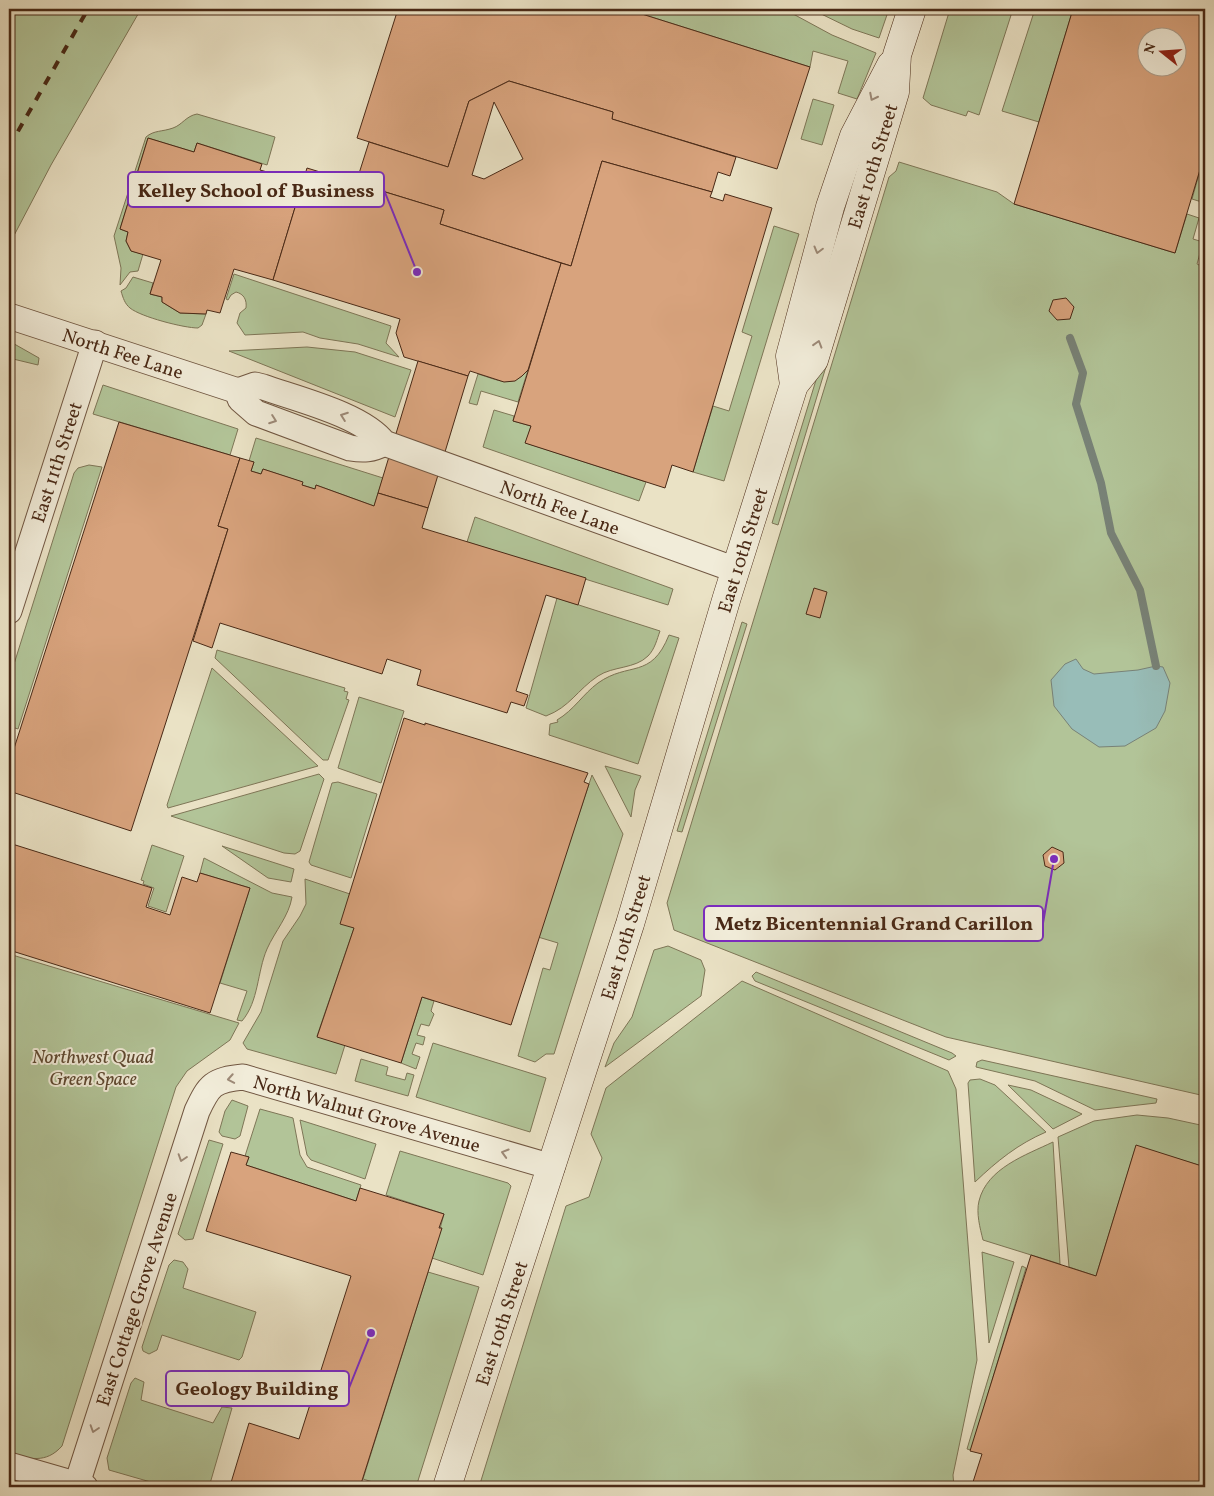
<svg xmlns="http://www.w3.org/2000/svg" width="1214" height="1496" viewBox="0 0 1214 1496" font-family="Vollkorn,serif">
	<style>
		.green { fill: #b2c498; stroke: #7e7657 }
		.water { fill: #98bdb8; stroke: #788277 }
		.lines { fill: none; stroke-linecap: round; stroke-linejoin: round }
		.stream { stroke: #788277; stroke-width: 8 }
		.building { fill: #d8a37d; stroke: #492916; fill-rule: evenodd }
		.street-casing { stroke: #715742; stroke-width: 27 }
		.secondary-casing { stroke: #492916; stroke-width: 29 }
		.street { stroke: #f1ecd9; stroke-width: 25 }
		.secondary { stroke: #f1ecd9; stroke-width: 28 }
		.rail { stroke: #492916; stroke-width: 4; stroke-dasharray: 9 9; stroke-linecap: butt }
		.oneway { stroke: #9d8a78 }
		.labels { text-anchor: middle; stroke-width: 4; stroke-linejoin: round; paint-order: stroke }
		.street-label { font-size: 19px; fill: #492916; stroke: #f1ecd9 }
		.park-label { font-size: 19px; font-style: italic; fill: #5e4830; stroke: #f1ecd9 }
		.leader { fill: none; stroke: #7b2cbf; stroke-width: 2 }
		.callout-dot { fill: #7b2cbf; stroke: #f1ecd9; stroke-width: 2 }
		.callout { fill: #f1ecd9; stroke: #7b2cbf; stroke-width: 2 }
		.callout-label { font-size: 20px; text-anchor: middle; font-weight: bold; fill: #492916 }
	</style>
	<rect width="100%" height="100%" fill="#eae2c5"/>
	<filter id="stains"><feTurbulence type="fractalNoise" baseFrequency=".004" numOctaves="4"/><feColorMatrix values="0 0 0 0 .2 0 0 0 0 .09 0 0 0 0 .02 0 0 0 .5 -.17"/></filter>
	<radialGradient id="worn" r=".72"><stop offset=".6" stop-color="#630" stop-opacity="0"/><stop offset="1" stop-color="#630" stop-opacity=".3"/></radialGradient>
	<g class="green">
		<polygon points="9,9 141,9 51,165 9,245"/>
		<polygon points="626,9 784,9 832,35 876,53 857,99 838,93 848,61 813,51 810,67"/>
		<polygon points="811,9 889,9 879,38 852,29"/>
		<polygon points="950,9 1013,9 979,115 968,111 966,116 931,105 923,98"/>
		<polygon points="1035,9 1073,9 1039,122 1002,111"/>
		<polygon points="813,99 834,105 822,145 801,139"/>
		<path d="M197 114 275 137 267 165 197 143 194 152 148 138 120 229 128 232 126 241 131 251 143 254 138 271 130 272 120 285 121 268 114 236 146 137C154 130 162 132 173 128 182 125 186 116 197 114Z"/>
		<polygon points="1205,153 1205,203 1192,199"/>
		<polygon points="899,162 997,192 1014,204 1175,253 1187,214 1199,218 1193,239 1203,242 1197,264 1205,268 1205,1096 946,1037 674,930 667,903 889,177 896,171"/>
		<polygon points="774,226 799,234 724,481 693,472 713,406 729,411 752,336 742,332"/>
		<polygon points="857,247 862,248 778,525 772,523"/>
		<path d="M234 274 391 326 386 343 399 357 358 344 320 338 303 332 245 335 237 323 240 313 246 308C247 300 244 294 236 292L231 295 228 300 226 299Z"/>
		<path d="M133 277 153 283 150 294 162 297V302L180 313 206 314 202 325 198 328C184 328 141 317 130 308 125 304 123 298 121 291L126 288Z"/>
		<polygon points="9,341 39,358 38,365 9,358"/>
		<polygon points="307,347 355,352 411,370 395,417 229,351"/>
		<path d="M528 370 518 402 481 391 477 405 469 403 478 374C499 380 511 389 528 370Z"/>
		<polygon points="103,385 238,429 230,455 93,414"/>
		<polygon points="494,410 514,416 513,421 531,426 526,443 646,482 639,501 483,447"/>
		<polygon points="256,438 383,478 374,506 316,485 315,489 302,485 302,482 263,469 261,474 251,471 254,462 249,461"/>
		<polygon points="89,465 102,467 18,729 9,726 9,680 74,473 78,468"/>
		<polygon points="475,517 673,589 668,605 467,542"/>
		<path d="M557 598 660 631C657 639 655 649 648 656 635 669 613 666 598 676 577 690 570 707 546 716L526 708Z"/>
		<polygon points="742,622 747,624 682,832 677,831"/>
		<path d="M669 635 679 638 638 764 549 735 550 724 558 722 557 720C574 710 583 694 598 683 629 661 651 680 669 635Z"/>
		<polygon points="217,650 345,688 344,691 348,692 346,699 349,700 328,760 323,760 215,658"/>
		<polygon points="212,668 318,766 168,808 167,805"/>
		<polygon points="359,697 404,711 381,783 338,768"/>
		<polygon points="605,766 641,776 635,790 631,817"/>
		<polygon points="319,774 324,779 300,851 295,854 284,853 171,816"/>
		<polygon points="592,775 623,834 554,1054 546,1054 535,1062 518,1056 543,968 550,970 558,943 538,937"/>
		<polygon points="338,782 377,794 351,878 311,865 309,862 332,783"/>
		<polygon points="152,845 184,856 166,912 148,906 154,888 143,884 144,881 141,880"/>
		<polygon points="222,846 294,869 291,882 268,878"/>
		<path d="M204 858 272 893 292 897C289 916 275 931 267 949 257 972 259 1001 242 1021L237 1020 247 991 220 983 250 888 200 873Z"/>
		<polygon points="305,879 350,894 354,928 317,1036 345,1045 336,1074 247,1049 243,1043 261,1012 283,941 300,916 306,904"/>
		<polygon points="668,946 701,960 705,970 701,996 605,1067 614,1043 632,1017 654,950"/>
		<path d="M9 954 239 1023 230 1040 187 1071 176 1087 62 1446C46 1464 29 1459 9 1453Z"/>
		<polygon points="756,972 952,1053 956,1056 949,1060 755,981 752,976"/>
		<polygon points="742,981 948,1071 956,1089 977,1360 953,1475 954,1487 479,1487 566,1206 589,1197 602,1158 591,1134 606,1088"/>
		<polygon points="422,997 434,1001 431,1011 434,1014 429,1026 421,1024 417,1035 425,1037 423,1045 416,1043 412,1054 420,1057 416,1069 401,1063"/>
		<polygon points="433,1043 546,1078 530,1132 416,1097"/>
		<polygon points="361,1059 388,1067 386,1075 405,1080 407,1073 414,1075 408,1096 355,1081"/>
		<polygon points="982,1060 1157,1099 1156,1103 1095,1110 1035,1081 976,1067 977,1062"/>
		<path d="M980 1079 995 1085 1046 1132C1018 1144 997 1161 975 1182L968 1083 970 1080Z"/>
		<polygon points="1008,1085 1031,1090 1082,1114 1053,1129"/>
		<polygon points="232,1100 248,1106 240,1136 235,1139 222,1136 219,1132 225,1111"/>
		<polygon points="260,1109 293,1118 300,1155 307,1167 361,1185 356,1201 246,1165 249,1157 245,1156"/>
		<polygon points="1137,1115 1168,1118 1205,1126 1205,1167 1136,1146 1096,1276 1069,1267 1058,1137 1094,1121"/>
		<polygon points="300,1120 376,1144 365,1179 311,1160 307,1155"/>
		<polygon points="209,1140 223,1144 193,1239 185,1240 178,1234"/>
		<path d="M1053 1142 1060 1264 983 1240C980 1228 976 1213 979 1201 987 1168 1026 1155 1053 1142Z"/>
		<polygon points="400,1151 508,1183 511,1186 483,1275 432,1258 444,1214 386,1195"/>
		<polygon points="982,1252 1014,1262 989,1343"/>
		<polygon points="174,1260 183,1262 188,1269 183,1288 256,1312 242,1357 239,1360 162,1335 157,1350 149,1354 143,1351 142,1347 169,1265"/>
		<polygon points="1022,1266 1026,1268 971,1450 967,1449"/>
		<polygon points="428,1272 479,1287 416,1487 389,1487 363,1479"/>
		<polygon points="135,1378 144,1382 141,1400 213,1423 222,1407 232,1408 209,1487 168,1487 109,1470 107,1458 131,1383"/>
	</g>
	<polygon class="water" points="1076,659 1083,669 1094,674 1138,670 1156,666 1163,667 1170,683 1165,711 1156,728 1125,746 1099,747 1072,729 1054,706 1051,680 1065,664"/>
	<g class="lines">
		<polyline class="stream" points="1070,338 1083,373 1076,404 1101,483 1111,533 1140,590 1156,666"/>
	</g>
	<g class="building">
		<polygon points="398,9 626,9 810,67 777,169 612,119 613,112 509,81 469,101 448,167 357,138"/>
		<path d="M1073 9H1205V153L1175 253 1014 204ZM1146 38H1176V68H1146Z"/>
		<path d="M509 81 613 112 612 119 736 157 730 176 718 172 712 192 602 161 571 266 440 224 444 210 356 183 369 142 448 167 469 101ZM494 102 523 159 484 179 472 175Z"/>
		<polygon points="148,138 194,152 197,143 262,164 260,170 278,175 277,180 301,188 273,280 234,269 220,313 207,310 206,314 180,313 162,302 162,297 150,294 161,260 131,251 126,241 128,232 120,229"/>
		<polygon points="602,161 712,192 710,197 723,201 725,194 772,208 693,472 672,465 665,488 525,443 531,426 513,421 561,263 571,266"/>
		<polygon points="307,168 444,210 440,224 561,263 528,370 522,376 515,381 504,382 470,371 468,376 404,357 396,333 400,319 273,280"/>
		<polygon points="1066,298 1074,307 1070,319 1057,320 1049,311 1053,300"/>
		<polygon points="418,361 468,376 428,508 378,493"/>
		<polygon points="119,422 240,458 218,526 228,529 131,831 9,791 9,764"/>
		<polygon points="240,458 254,462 251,471 261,474 263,469 303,482 302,485 315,489 316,485 374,506 378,493 428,508 422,528 586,578 578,605 546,595 516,691 528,695 524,706 511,702 507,713 417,685 421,670 387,659 382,674 220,623 212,648 193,641 228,529 218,526"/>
		<polygon points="814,588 827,592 820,618 806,614"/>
		<polygon points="404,718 425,725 425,723 588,773 584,782 589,784 511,1025 422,997 401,1063 317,1037 354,928 340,924"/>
		<polygon points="9,843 152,888 146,907 170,915 182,877 197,882 200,873 250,888 210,1013 9,950"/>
		<polygon points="1052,847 1063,852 1064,863 1055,870 1045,866 1043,855"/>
		<polygon points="1136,1145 1205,1167 1205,1487 991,1487 973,1482 982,1454 970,1451 1031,1255 1096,1276"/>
		<polygon points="231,1152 249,1157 246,1165 356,1201 360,1188 444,1214 439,1228 442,1228 360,1487 230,1486 249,1423 299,1439 351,1276 206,1231"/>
	</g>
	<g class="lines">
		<g class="street-casing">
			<g id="street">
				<path d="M9 316 238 391 255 385 263 387C297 399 363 415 384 443L736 570"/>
				<path d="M238 391 240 399 256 413 350 448C363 450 372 450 384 443"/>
				<polyline points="9,611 95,343"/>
				<polyline points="9,1465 85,1487"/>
				<path d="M76 1487 197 1111C209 1085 213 1080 243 1077L552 1167"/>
			</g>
		</g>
		<g class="secondary-casing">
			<g id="secondary">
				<polyline points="794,385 790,356 830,207 854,136 891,65"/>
				<polyline points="447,1487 630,924 727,597 794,385 814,360 895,92 897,55 912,9"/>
			</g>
		</g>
		<use href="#street" class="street"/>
		<use href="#secondary" class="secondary"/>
		<polyline class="rail" points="9,147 88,9"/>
	</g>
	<defs><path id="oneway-chevron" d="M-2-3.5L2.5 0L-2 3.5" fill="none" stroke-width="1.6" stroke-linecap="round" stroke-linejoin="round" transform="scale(1.25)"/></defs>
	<g class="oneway">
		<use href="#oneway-chevron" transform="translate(873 97) rotate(117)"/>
		<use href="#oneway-chevron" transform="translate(818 250) rotate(105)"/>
		<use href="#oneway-chevron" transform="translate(818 344) rotate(-73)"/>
		<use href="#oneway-chevron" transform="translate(344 416) rotate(-160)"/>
		<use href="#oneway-chevron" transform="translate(273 420) rotate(20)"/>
		<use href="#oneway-chevron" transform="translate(231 1079) rotate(170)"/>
		<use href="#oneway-chevron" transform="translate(505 1153) rotate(-164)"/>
		<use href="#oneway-chevron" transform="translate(182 1158) rotate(108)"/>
		<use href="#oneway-chevron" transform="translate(94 1429) rotate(108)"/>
	</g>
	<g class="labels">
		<g class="street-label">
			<text transform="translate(872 166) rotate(-73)" y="7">East 10th Street</text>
			<text transform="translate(123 353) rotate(18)" y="7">North Fee Lane</text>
			<text transform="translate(56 462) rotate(-72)" y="7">East 11th Street</text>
			<text transform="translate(560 507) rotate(20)" y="7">North Fee Lane</text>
			<text transform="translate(742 550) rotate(-73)" y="7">East 10th Street</text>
			<text transform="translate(625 937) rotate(-73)" y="7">East 10th Street</text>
			<text transform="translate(367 1113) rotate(16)" y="7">North Walnut Grove Avenue</text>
			<text transform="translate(136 1299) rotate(-72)" y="7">East Cottage Grove Avenue</text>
			<text transform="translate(501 1323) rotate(-72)" y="7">East 10th Street</text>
		</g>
		<g class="park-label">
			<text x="93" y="1063">Northwest Quad<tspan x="93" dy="22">Green Space</tspan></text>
		</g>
	</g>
	<path class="leader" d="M417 272L384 190M1054 859L1043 923M371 1333L349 1388"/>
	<g class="callout-dot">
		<circle cx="417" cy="272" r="5"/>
		<circle cx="1054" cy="859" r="5"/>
		<circle cx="371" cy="1333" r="5"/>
	</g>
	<g class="callout">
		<rect x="128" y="172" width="256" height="35" rx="5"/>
		<rect x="704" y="906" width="339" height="35" rx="5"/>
		<rect x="166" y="1371" width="183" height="35" rx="5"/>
	</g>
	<g class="callout-label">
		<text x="256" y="197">Kelley School of Business</text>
		<text x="874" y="930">Metz Bicentennial Grand Carillon</text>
		<text x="257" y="1395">Geology Building</text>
	</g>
	<rect width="1214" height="1496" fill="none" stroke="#eae2c5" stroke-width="30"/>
	<rect x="10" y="10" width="1194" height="1476" fill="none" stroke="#492916" stroke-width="2.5"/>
	<rect x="15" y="15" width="1184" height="1466" fill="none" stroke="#492916"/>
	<g transform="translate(1162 52) rotate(287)"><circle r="24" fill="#f1ecd9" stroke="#ae9e8b"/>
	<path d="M0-4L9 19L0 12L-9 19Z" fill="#8f2418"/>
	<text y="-8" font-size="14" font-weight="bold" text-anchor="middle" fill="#492916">N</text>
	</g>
	<rect width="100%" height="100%" filter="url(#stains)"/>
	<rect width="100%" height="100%" fill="url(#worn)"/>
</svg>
